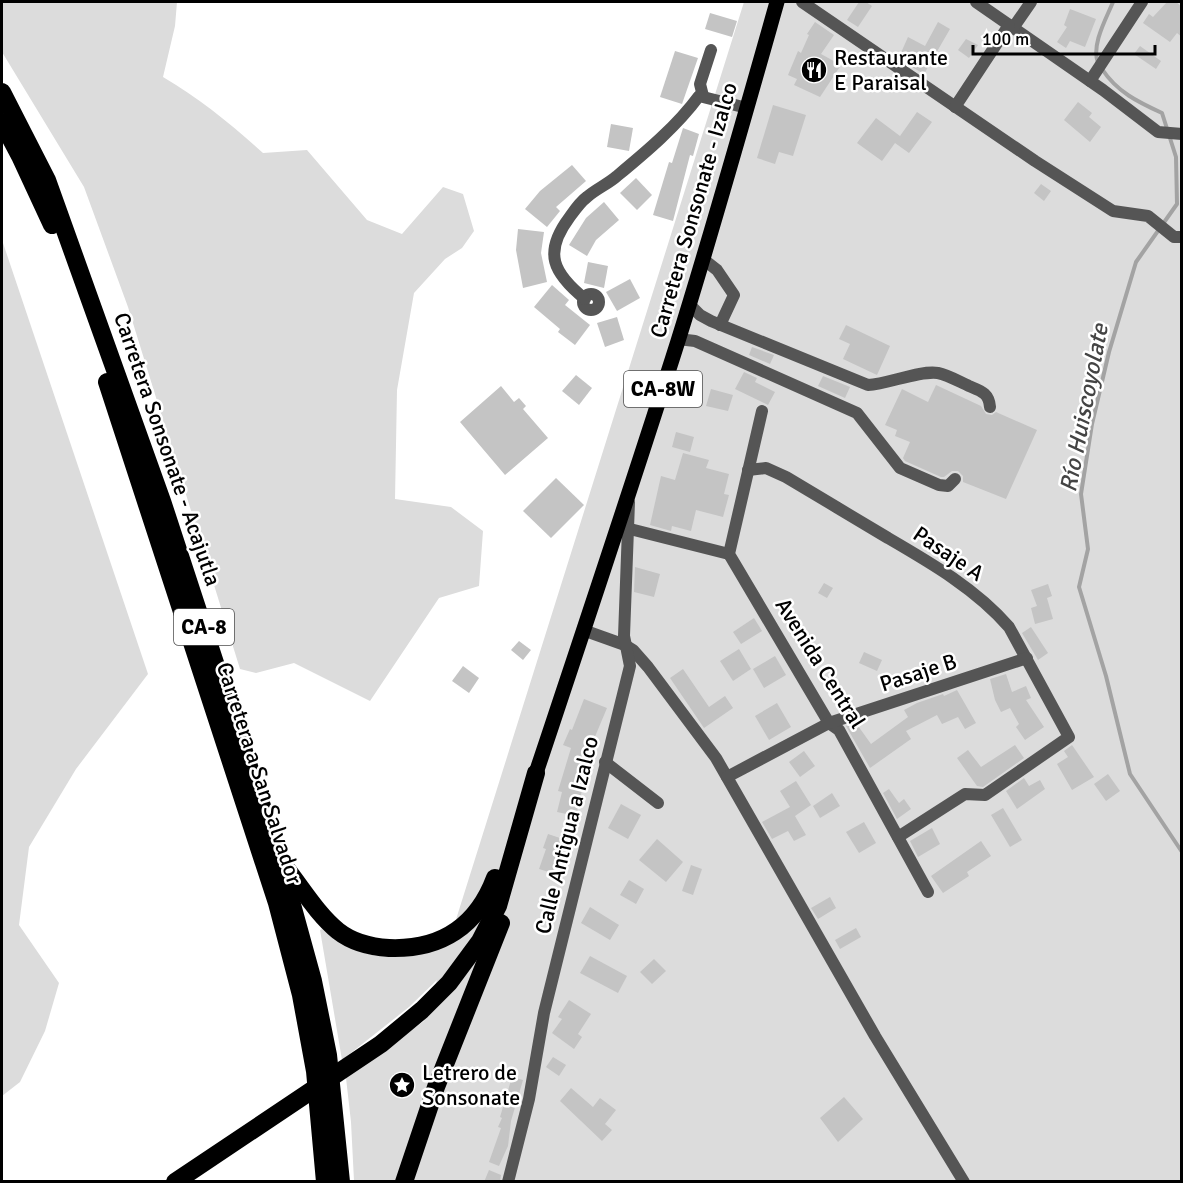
<svg xmlns="http://www.w3.org/2000/svg" width="1183" height="1183" viewBox="0 0 1183 1183" font-family="Signika,sans-serif">
	<style>
		.green { fill: #dcdcdc }
		.lines { fill: none; stroke-linecap: round; stroke-linejoin: round }
		.stream { stroke: #a3a3a3; stroke-width: 4 }
		.building { fill: #c4c4c4 }
		.minor { stroke: #555; stroke-width: 12 }
		.major { stroke: #000; stroke-width: 15 }
		.highway { stroke: #000; stroke-width: 18 }
		.labels { text-anchor: middle; stroke-width: 5; stroke-linejoin: round; paint-order: stroke }
		.shield { fill: #fff; stroke: #4c4c4c; stroke-width: 1.5 }
		.shield-label { font-size: 21px; font-weight: bold; fill: #000 }
		.poi-label { font-size: 22px; fill: #000; stroke: #fff; text-anchor: start }
		.street-label { font-size: 22px; fill: #000; stroke: #fff }
		.water-label { font-size: 24px; font-style: italic; fill: #444; stroke: #fff }
	</style>
	<rect width="100%" height="100%" fill="#fff"/>
	<g class="green">
		<path d="M2 2H177L175 26 163 77C200 99 231 124 263 153L307 150 367 220 402 234 443 187 463 194 474 231 462 248 445 259 414 293 397 390 395 499 451 507 483 531 479 586 439 598 370 701 294 663 256 673 240 669 128 307 84 187 2 52Z"/>
		<path d="M744 2H1181V1181H354L351 1122 346 1078 424 1021 437 980 409 1007 342 1060 320 930 322 929C359 962 403 964 448 945Z"/>
		<polygon points="2,240 148,674 76,769 29,847 19,925 59,983 45,1031 20,1082 2,1096"/>
	</g>
	<g class="lines">
		<g class="stream">
			<path d="M1098 63C1091 45 1106 19 1113 2"/>
			<path d="M1102 69C1117 92 1138 102 1162 113L1176 157 1177 204 1136 262 1109 352 1092 424 1081 494 1088 549 1079 587 1106 676 1130 774 1182 852"/>
		</g>
	</g>
	<g class="building">
		<polygon points="859,2 866,2 872,6 858,27 847,20"/>
		<polygon points="1167,2 1176,2 1182,7 1182,37 1177,33 1170,42 1143,23 1149,14 1153,17"/>
		<polygon points="1070,9 1096,19 1085,47 1070,41 1066,48 1057,42 1067,27 1064,25"/>
		<polygon points="710,13 737,21 732,37 705,29"/>
		<polygon points="815,22 834,35 821,54 841,65 820,97 794,85 797,79 788,75 798,51 801,53 809,35 807,34"/>
		<polygon points="938,22 950,29 924,74 910,66 912,61 900,55 908,37 925,46"/>
		<polygon points="966,39 978,45 969,58 958,50"/>
		<polygon points="1140,46 1161,61 1156,69 1134,54"/>
		<polygon points="675,51 698,58 682,104 660,97"/>
		<polygon points="1078,102 1092,113 1089,117 1101,127 1090,142 1064,120"/>
		<polygon points="773,105 806,115 793,156 779,152 775,164 757,158"/>
		<polygon points="917,112 932,122 909,153 895,143 882,161 857,143 876,118 900,136"/>
		<polygon points="611,124 633,128 629,151 607,147"/>
		<polygon points="683,128 699,134 693,156 690,155 673,221 653,215 669,162 672,163"/>
		<polygon points="572,165 586,181 556,207 560,211 547,227 525,209 540,191"/>
		<polygon points="636,178 652,195 637,210 620,193"/>
		<polygon points="1041,184 1051,191 1044,201 1034,193"/>
		<polygon points="604,202 619,220 596,240 587,256 569,245 586,218"/>
		<polygon points="518,229 544,232 541,253 547,282 523,288 516,250"/>
		<polygon points="588,262 608,266 604,288 584,283"/>
		<polygon points="630,279 640,298 617,311 606,292"/>
		<polygon points="552,285 569,300 565,305 590,325 575,345 558,332 560,329 534,307"/>
		<polygon points="617,317 624,340 605,347 597,323"/>
		<polygon points="846,325 890,346 877,375 843,359 850,344 839,339"/>
		<polygon points="752,347 774,355 770,364 749,355"/>
		<polygon points="744,372 757,378 755,382 775,392 768,405 735,389"/>
		<polygon points="576,375 592,388 579,405 562,391"/>
		<polygon points="823,376 850,387 845,398 818,386"/>
		<polygon points="936,385 981,406 986,414 992,415 996,412 1037,430 1006,499 963,482 963,476 958,471 952,471 944,477 941,477 905,461 903,458 910,442 895,436 897,430 885,425 902,389 928,402"/>
		<polygon points="501,386 514,402 519,398 526,406 523,409 548,438 505,475 460,422"/>
		<polygon points="711,389 733,395 728,411 706,406"/>
		<polygon points="676,432 694,437 690,452 672,447"/>
		<polygon points="683,453 709,460 706,468 729,474 724,494 729,495 723,517 696,510 691,531 672,526 671,531 650,525 661,476 675,480"/>
		<polygon points="556,478 584,505 551,538 523,511"/>
		<polygon points="635,567 660,574 654,597 634,592"/>
		<polygon points="824,583 833,588 827,598 818,593"/>
		<polygon points="1048,584 1052,596 1047,598 1053,619 1035,624 1031,608 1037,606 1031,590"/>
		<polygon points="754,618 762,631 741,644 733,632"/>
		<polygon points="1031,627 1048,653 1038,660 1022,633"/>
		<polygon points="519,641 531,650 523,660 511,650"/>
		<polygon points="739,649 751,669 733,681 720,661"/>
		<polygon points="864,652 882,660 877,671 859,663"/>
		<polygon points="775,656 786,675 764,688 753,669"/>
		<polygon points="463,666 479,678 469,693 452,681"/>
		<polygon points="683,669 709,707 725,696 733,708 704,728 670,678"/>
		<polygon points="1006,674 1012,692 1026,686 1031,698 1026,700 1044,727 1025,740 1016,727 1019,724 1010,708 1001,712 995,700 990,679"/>
		<polygon points="957,690 976,723 965,729 958,717 942,724 937,715 906,731 911,739 870,768 846,726 856,723 871,744 908,717 904,710 917,703 943,694 944,696"/>
		<polygon points="584,699 607,708 594,739 598,741 590,759 593,761 587,778 585,777 576,816 557,812 562,792 558,791 571,748 563,745 570,729 572,730"/>
		<polygon points="777,703 791,727 769,740 755,716"/>
		<polygon points="1015,745 1024,758 983,787 977,786 957,758 968,750 981,767"/>
		<polygon points="1072,745 1094,777 1072,790 1057,764 1068,757 1064,751"/>
		<polygon points="804,751 815,766 800,777 789,762"/>
		<polygon points="1108,774 1120,791 1106,801 1094,784"/>
		<polygon points="1024,778 1029,786 1040,780 1045,789 1017,809 1006,791"/>
		<polygon points="796,781 811,805 795,816 806,835 794,841 788,831 772,839 762,822 790,807 780,791"/>
		<polygon points="889,789 899,803 904,799 911,809 897,819 883,793"/>
		<polygon points="832,793 840,806 820,818 813,806"/>
		<polygon points="621,804 641,815 628,839 608,828"/>
		<polygon points="1003,808 1022,840 1010,847 991,815"/>
		<polygon points="864,822 876,843 859,853 846,832"/>
		<polygon points="932,828 940,844 918,857 910,841"/>
		<polygon points="548,834 566,840 552,873 539,869 546,849 543,848"/>
		<polygon points="657,839 683,862 666,882 639,860"/>
		<polygon points="981,841 991,856 967,872 969,876 943,893 931,876"/>
		<polygon points="691,865 702,869 693,895 682,891"/>
		<polygon points="629,880 644,889 636,904 620,895"/>
		<polygon points="830,897 836,908 818,919 811,908"/>
		<polygon points="590,907 619,925 610,940 581,923"/>
		<polygon points="856,928 861,937 840,949 835,940"/>
		<polygon points="590,956 627,976 618,993 580,973"/>
		<polygon points="654,959 666,971 652,984 640,972"/>
		<polygon points="569,1000 591,1014 578,1034 582,1037 574,1049 552,1033 562,1019 558,1017"/>
		<polygon points="553,1057 566,1065 559,1076 546,1067"/>
		<polygon points="512,1077 523,1080 511,1121 508,1146 499,1166 489,1162 501,1128 498,1127 502,1118 500,1117"/>
		<polygon points="571,1088 593,1107 600,1098 616,1110 605,1124 612,1130 602,1141 560,1101"/>
		<polygon points="844,1097 863,1119 838,1142 820,1118"/>
		<polygon points="489,1170 501,1175 500,1182 484,1182"/>
	</g>
	<g class="lines">
		<g class="minor">
			<polyline points="802,2 1035,161 1113,211 1148,216 1174,237 1182,237"/>
			<polyline points="976,2 1103,90 1158,132 1182,134"/>
			<polyline points="1013,28 1031,2"/>
			<polyline points="1090,81 1142,2"/>
			<polyline points="703,96 700,84 711,50"/>
			<polyline points="955,107 1009,25"/>
			<polyline points="703,259 717,270 734,295 720,325"/>
			<circle cx="591" cy="302" r="8"/>
			<path d="M585 299C553 273 543 253 569 218 574 211 580 202 587 197 596 189 608 184 617 176 646 152 677 126 699 96L747 108"/>
			<path d="M689 304 700 315 711 321 868 385C888 384 920 370 938 373 948 375 960 382 969 386 981 391 989 393 990 407"/>
			<polyline points="678,339 695,341 857,413 900,468 939,485 948,486 955,479"/>
			<polyline points="762,411 729,554 829,723 839,730 928,892"/>
			<path d="M748 470 766 468 786 477C820 497 854 518 888 538 931 563 976 589 1009 627L1069 737 985 795 965 794 898 837"/>
			<polyline points="630,529 729,554"/>
			<polyline points="583,630 625,645 633,650 648,667 716,758 875,1036 964,1182"/>
			<polyline points="605,762 658,803"/>
			<polyline points="727,777 829,723 1027,658"/>
			<polyline points="508,1182 529,1099 544,1013 630,666 624,636 629,502"/>
		</g>
		<path class="major" d="M536 773C584 629 632 486 678 341 713 229 745 115 777 2"/>
		<g class="highway">
			<polyline points="2,92 47,180 162,501 280,861 313,981 328,1055 341,1182"/>
			<polyline points="2,122 20,156 52,225"/>
			<polyline points="107,382 277,903 301,995 315,1071 325,1182"/>
			<path d="M285 867C302 888 317 914 338 931 352 942 372 947 389 948 441 950 477 926 495 878"/>
			<polyline points="175,1182 381,1044 422,1010 449,983 480,941 498,906 536,773"/>
			<polyline points="404,1182 436,1087 501,923"/>
		</g>
	</g>
	<defs>
		<g id="restaurant-disc" transform="scale(1.35)"><circle r="9.5" fill="#000" stroke="#fff"/><path d="M-5-6h1v4h1v-4h1v4h1v-4h1v5L-1.5 .5V6h-2V.5L-5-1ZM5-6V6H3V1.5H1.5Q1.5-4 5-6Z" fill="#fff"/></g>
		<g id="sight-disc" transform="scale(1.35)"><circle r="9.5" fill="#000" stroke="#fff"/><path d="M0-6L1.8-2.2L6-1.7L2.9 1.2L3.7 5.4L0 3.3L-3.7 5.4L-2.9 1.2L-6-1.7L-1.8-2.2Z" fill="#fff"/></g>
	</defs>
	<g fill-rule="evenodd">
		<use href="#restaurant-disc" x="814" y="70"/>
		<use href="#sight-disc" x="402" y="1085"/>
	</g>
	<g class="labels">
		<g class="shield">
			<rect x="624" y="371" width="78" height="36" rx="4.5"/>
			<rect x="174" y="609" width="60" height="36" rx="4.5"/>
		</g>
		<g class="shield-label">
			<text x="663" y="396">CA-8W</text>
			<text x="204" y="634">CA-8</text>
		</g>
		<g class="poi-label">
			<text x="834" y="65">Restaurante<tspan x="834" dy="25">E Paraisal</tspan></text>
			<text x="422" y="1080">Letrero de<tspan x="422" dy="25">Sonsonate</tspan></text>
		</g>
		<g class="street-label">
			<text transform="translate(693 210) rotate(-74)" y="8">Carretera Sonsonate - Izalco</text>
			<text transform="translate(168 449) rotate(71)" y="8">Carretera Sonsonate - Acajutla</text>
			<text transform="translate(949 553) rotate(34)" y="8">Pasaje A</text>
			<text transform="translate(821 663) rotate(58)" y="8">Avenida Central</text>
			<text transform="translate(918 672) rotate(-18)" y="8">Pasaje B</text>
			<text transform="translate(260 773) rotate(72)" y="8">Carretera a San Salvador</text>
			<text transform="translate(566 835) rotate(-76)" y="8">Calle Antigua a Izalco</text>
		</g>
		<g class="water-label">
			<text transform="translate(1084 408) rotate(-79)" y="8">Río Huiscoyolate</text>
		</g>
	</g>
	<rect width="1183" height="1183" fill="none" stroke="#000000" stroke-width="6"/>
	<path d="M973 45v9h182v-9" fill="none" stroke="#000000" stroke-width="3"/>
	<text x="982" y="45" font-size="18" fill="#000000" stroke="#ffffff" stroke-width="4.5" paint-order="stroke">100 m</text>
</svg>
